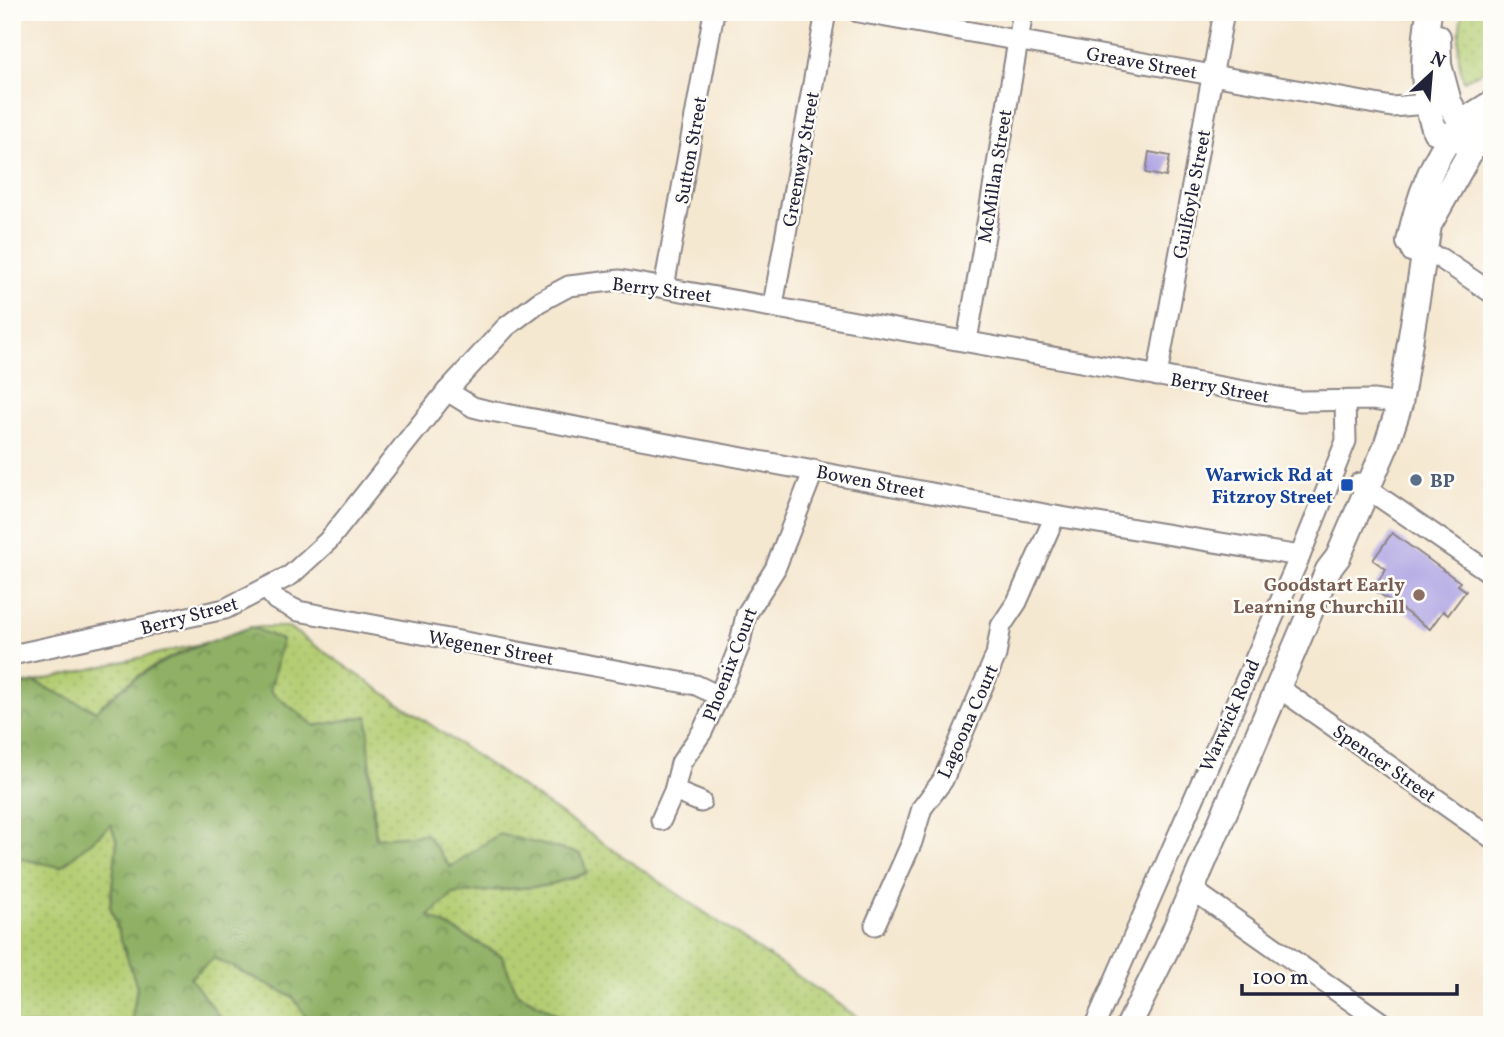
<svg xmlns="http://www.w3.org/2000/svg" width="1504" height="1037" viewBox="0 0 1504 1037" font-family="Vollkorn,serif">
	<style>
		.grass { fill: url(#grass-dots); stroke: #6b7857; stroke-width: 2 }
		.forest { fill: url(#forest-crowns); stroke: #586950; stroke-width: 2 }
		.building { fill: #afa4e3 }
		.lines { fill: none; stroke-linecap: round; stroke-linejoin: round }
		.minor-casing { stroke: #8c8586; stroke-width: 23 }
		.major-casing { stroke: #8c8586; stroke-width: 28 }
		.minor { stroke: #fff; stroke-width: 19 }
		.major { stroke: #fff; stroke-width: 24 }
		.service-dot { fill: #5c6f8a; stroke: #fdfcf7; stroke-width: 2.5 }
		.transit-dot { fill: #1a4fb4; stroke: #fdfcf7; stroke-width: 2.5 }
		.education-dot { fill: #8d6e63; stroke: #fdfcf7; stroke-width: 2.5 }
		.labels { text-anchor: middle; stroke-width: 5; stroke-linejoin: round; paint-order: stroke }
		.street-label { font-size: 19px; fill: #22223b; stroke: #fdfcf7 }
		.transit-label { font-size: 19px; font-weight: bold; fill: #164399; stroke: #fdfcf7; text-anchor: end }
		.service-label { font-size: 19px; font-weight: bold; fill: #4e5e75; stroke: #fdfcf7; text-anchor: start }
		.education-label { font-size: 19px; font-weight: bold; fill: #785e54; stroke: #fdfcf7; text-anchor: end }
	</style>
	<defs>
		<pattern id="grass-dots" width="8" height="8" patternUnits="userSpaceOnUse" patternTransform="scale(1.75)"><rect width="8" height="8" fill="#b4cd73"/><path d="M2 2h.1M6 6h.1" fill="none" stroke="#9ab064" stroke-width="1.8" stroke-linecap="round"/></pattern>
		<pattern id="forest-crowns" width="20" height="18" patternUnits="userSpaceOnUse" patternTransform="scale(1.75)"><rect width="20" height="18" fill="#8fb065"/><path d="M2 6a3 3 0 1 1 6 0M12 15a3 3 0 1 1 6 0" fill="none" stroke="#748f54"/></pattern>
	</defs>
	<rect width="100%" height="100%" fill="#fdfcf7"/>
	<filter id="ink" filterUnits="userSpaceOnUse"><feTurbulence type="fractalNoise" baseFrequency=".0143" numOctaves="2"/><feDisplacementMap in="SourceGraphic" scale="14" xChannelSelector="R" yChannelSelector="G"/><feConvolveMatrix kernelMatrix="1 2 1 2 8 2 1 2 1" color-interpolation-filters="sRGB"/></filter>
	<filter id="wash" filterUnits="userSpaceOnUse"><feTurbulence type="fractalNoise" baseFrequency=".00686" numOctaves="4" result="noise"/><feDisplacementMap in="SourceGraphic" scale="28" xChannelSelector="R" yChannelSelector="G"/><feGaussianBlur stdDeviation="1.57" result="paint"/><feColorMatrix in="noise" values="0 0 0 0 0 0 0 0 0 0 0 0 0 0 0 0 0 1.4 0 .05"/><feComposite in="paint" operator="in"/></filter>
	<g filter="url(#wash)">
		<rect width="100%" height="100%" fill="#f5e8d1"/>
		<g class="grass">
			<path d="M1462 12H1492V66L1464 81C1455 59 1459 36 1462 12Z"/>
			<polygon points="251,627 288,627 869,1025 577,1025 517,993 502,956 429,916 453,894 545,886 587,873 581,854 499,834 450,867 426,834 376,838 367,716 315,726 270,691 282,640"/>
			<path d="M208 642C165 656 128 679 96 711L34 682Z"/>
			<polygon points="111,824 117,842 110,906 137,987 131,1025 12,1025 12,857 61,867"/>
			<polygon points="214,958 293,997 311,1025 222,1025 224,1023 190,978"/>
		</g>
		<path class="forest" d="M251 627 282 640 270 691 315 726 368 716 370 780 376 838 426 834 450 867 499 834 581 854 587 873 545 886 453 894 429 916 502 956 517 993 577 1025H311L293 997 214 958 190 978 224 1022 222 1025H131L137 987 110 906 117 842 111 825 61 867 12 857V687L34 682 96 711C145 663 188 649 251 627Z"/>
		<g id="blocks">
			<g class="building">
				<polygon points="1149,152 1170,156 1166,177 1146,173"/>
				<polygon points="1392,533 1460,582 1458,585 1466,591 1448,615 1443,611 1430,629 1373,589 1386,569 1373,560"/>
			</g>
		</g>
	</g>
	<g filter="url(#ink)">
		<use href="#blocks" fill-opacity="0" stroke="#8c8586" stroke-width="2"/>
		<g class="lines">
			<g class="minor-casing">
				<g id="minor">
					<polyline points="858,12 1392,107 1426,104"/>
					<polyline points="1412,252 1440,258 1492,293"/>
					<polyline points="664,287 714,12"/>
					<polyline points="773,305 826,12"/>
					<polyline points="967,341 1023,12"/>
					<polyline points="1157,376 1224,12"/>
					<polyline points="447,391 473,407 485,410 1055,516 1300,556"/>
					<polyline points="1359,483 1492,574"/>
					<polyline points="267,589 276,600 298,611 696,685 719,696"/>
					<polyline points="12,655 225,609 291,575 328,541 447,391 506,327 539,302 569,286 620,280 1300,401 1373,400 1400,404"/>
					<polyline points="1279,688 1492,838"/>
					<polyline points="674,791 701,802"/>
					<polyline points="661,820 674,791 681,763 702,732 719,696 739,647 746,615 775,569 814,470"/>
					<polyline points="1193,890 1385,1025"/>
					<polyline points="875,925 912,842 922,808 943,780 996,655 1001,626 1017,602 1055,516"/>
					<polyline points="1095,1025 1300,556 1346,441 1345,401"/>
				</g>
			</g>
			<g class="major-casing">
				<g id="major">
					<path d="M1429 12C1423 54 1420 91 1435 131L1466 144"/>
					<polyline points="1438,37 1439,65 1449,102 1469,136"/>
					<path d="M1409 242C1417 203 1434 150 1464 122 1472 114 1483 109 1492 103"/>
					<polyline points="1129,1025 1167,948 1328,570 1338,557 1386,446 1400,404 1429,225 1473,147 1492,128"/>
				</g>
			</g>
			<use href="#minor" class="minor"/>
			<use href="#major" class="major"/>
		</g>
	</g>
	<circle class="service-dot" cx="1416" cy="480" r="7"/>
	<rect class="transit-dot" x="1340" y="478" width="14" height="14" rx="3.5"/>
	<circle class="education-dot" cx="1419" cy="595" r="7"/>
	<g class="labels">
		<g class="street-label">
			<text transform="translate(1142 62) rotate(10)" y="7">Greave Street</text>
			<text transform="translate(690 150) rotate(-80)" y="7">Sutton Street</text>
			<text transform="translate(800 159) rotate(-80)" y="7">Greenway Street</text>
			<text transform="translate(994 176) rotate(-81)" y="7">McMillan Street</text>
			<text transform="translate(1191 194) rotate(-79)" y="7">Guilfoyle Street</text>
			<text transform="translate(662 289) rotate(7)" y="7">Berry Street</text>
			<text transform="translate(1220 387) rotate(10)" y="7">Berry Street</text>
			<text transform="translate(871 481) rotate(11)" y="7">Bowen Street</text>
			<text transform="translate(189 615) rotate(-15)" y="7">Berry Street</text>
			<text transform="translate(491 647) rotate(10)" y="7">Wegener Street</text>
			<text transform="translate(729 664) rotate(-69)" y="7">Phoenix Court</text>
			<text transform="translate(1229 715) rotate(-66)" y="7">Warwick Road</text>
			<text transform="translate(967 721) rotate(-66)" y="7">Lagoona Court</text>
			<text transform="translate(1385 763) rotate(35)" y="7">Spencer Street</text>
		</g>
		<g class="transit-label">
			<text x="1333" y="481">Warwick Rd at<tspan x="1333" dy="22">Fitzroy Street</tspan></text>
		</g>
		<g class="service-label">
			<text x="1430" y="487">BP</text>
		</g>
		<g class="education-label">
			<text x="1405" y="591">Goodstart Early<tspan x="1405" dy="22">Learning Churchill</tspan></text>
		</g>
	</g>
	<rect width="1504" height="1037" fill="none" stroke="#fdfcf7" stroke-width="42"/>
	<g transform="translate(1431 74) rotate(26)" stroke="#fdfcf7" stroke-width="5" paint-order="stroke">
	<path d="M0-5L12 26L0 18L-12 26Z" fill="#22223b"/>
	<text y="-10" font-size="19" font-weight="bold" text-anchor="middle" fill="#22223b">N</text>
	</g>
	<path d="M1242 984v10h215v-10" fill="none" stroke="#22223b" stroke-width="3.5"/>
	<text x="1252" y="984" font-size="21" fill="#22223b" stroke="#fdfcf7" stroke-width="5" paint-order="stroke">100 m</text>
</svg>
